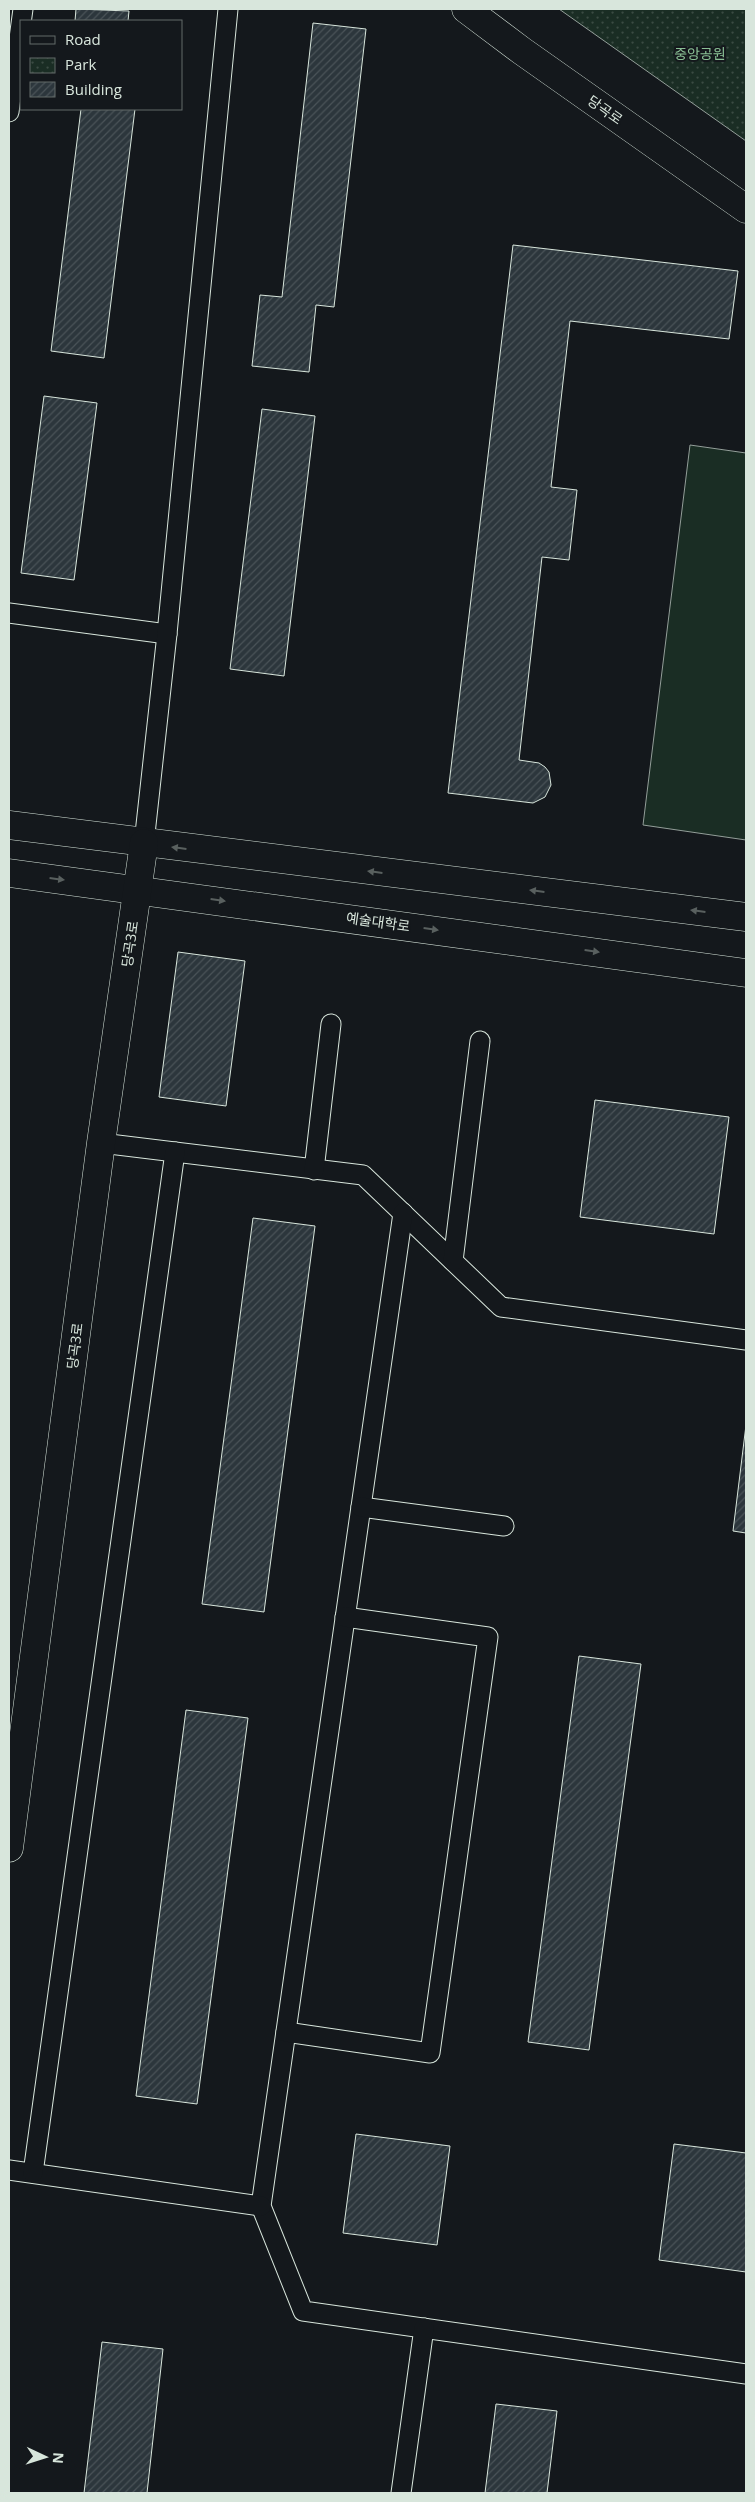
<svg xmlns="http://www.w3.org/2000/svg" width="755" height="2502" viewBox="0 0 755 2502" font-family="'Open Sans','Noto Sans KR',sans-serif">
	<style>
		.park { fill: url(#park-dots); stroke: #939e99 }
		.garden { fill: #1a2d24; stroke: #939e99 }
		.building { fill: url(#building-hatch); stroke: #d8e6dc }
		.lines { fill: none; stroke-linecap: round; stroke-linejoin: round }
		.lane-casing { stroke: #d8e6dc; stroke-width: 21 }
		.secondary-casing { stroke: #d8e6dc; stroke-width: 29 }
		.lane { stroke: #14181c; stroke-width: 19 }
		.secondary { stroke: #14181c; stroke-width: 28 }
		.oneway { fill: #59605f }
		.labels { text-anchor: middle; stroke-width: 4; stroke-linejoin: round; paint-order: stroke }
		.park-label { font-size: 14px; fill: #8ac095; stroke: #14181c }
		.street-label { font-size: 14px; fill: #d8e6dc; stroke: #14181c }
	</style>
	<defs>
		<pattern id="park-dots" width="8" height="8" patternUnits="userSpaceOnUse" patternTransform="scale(1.25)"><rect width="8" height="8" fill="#1a2d24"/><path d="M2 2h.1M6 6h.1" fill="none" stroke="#3b4b43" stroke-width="1.8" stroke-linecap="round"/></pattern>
		<pattern id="building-hatch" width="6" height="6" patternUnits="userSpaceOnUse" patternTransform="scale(1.25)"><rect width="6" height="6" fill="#2c363c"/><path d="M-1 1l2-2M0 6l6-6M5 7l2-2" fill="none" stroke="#4a5358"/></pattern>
	</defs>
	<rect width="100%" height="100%" fill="#14181c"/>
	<polygon class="park" points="559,9 746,9 746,141"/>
	<polygon class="garden" points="690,445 746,453 746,840 643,825"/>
	<g class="building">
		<polygon points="76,9 129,11 128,21 75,21"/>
		<polygon points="313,23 366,29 334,307 316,305 309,372 252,366 260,295 282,297"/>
		<polygon points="81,109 135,109 104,358 51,351"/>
		<polygon points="513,245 738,271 729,339 570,321 551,487 577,490 569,560 542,557 519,760 539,763 545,767 549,772 551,785 545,797 533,803 448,793"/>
		<polygon points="44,396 97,403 74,580 21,573"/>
		<polygon points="262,409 315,416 284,676 230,669"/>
		<polygon points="178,952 245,961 226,1106 159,1097"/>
		<polygon points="595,1100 729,1117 714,1234 580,1217"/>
		<polygon points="253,1218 315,1226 264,1612 202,1604"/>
		<polygon points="746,1425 746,1533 733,1531"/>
		<polygon points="579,1656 641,1664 589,2050 528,2042"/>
		<polygon points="186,1710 248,1718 197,2104 136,2096"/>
		<polygon points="356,2134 450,2146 437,2245 343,2233"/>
		<polygon points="674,2144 746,2153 746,2272 659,2260"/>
		<polygon points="102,2342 163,2349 147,2493 84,2493"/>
		<polygon points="496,2404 557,2411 547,2493 485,2493"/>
	</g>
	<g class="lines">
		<g class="lane-casing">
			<g id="lane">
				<polyline points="9,112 23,9"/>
				<polyline points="9,613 167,634"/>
				<polyline points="144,843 167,634 228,9"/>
				<polyline points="101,1143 363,1175 501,1307 746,1340"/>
				<polyline points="314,1170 331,1024"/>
				<polyline points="403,1213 261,2206 303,2311 746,2374"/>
				<polyline points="453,1261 480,1041"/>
				<polyline points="361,1507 504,1526"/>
				<polyline points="286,2032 430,2053 488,1637 345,1617"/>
				<polyline points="9,2170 261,2206"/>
				<polyline points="33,2173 175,1152"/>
				<polyline points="401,2493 424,2328"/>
			</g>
		</g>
		<g class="secondary-casing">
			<g id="secondary">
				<polyline points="466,9 522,51 746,209"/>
				<polyline points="9,825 746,917"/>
				<polyline points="9,873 746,973"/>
				<polyline points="9,1848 101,1143 144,843"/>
			</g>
		</g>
		<use href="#lane" class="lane"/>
		<use href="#secondary" class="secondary"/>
	</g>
	<defs><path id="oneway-solid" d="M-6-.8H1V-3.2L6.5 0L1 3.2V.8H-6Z" transform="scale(1.25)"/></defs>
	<g class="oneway">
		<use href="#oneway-solid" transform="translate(179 848) rotate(-173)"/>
		<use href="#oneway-solid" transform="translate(375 872) rotate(-173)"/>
		<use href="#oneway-solid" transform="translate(57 879) rotate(7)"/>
		<use href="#oneway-solid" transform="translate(537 891) rotate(-173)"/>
		<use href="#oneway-solid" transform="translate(218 900) rotate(8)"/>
		<use href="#oneway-solid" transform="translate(698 911) rotate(-173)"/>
		<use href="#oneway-solid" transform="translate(431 929) rotate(8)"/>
		<use href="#oneway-solid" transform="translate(592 951) rotate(8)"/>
	</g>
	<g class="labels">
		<g class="park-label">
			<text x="700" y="59">중앙공원</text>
		</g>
		<g class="street-label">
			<text transform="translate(605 110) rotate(35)" y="5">당곡로</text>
			<text transform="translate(378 922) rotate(8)" y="5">예술대학로</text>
			<text transform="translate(130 944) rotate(-82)" y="5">당곡3로</text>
			<text transform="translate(75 1346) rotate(-83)" y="5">당곡3로</text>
		</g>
	</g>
	<rect width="755" height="2502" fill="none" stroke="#d8e6dc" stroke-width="20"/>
	<rect x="20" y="20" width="162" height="90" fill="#14181c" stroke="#626a69"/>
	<rect x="30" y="36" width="25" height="8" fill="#14181c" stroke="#626a69"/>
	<text x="65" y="45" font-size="15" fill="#d8e6dc">Road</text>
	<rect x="30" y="58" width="25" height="15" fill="url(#park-dots)" stroke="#626a69"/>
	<text x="65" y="70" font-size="15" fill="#d8e6dc">Park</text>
	<rect x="30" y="82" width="25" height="15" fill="url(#building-hatch)" stroke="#626a69"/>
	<text x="65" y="95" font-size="15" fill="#d8e6dc">Building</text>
	<g transform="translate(45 2457) rotate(94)" stroke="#14181c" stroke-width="4" paint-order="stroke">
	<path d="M0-4L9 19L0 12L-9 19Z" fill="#d8e6dc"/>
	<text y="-8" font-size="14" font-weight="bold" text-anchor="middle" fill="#d8e6dc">N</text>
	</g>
</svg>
